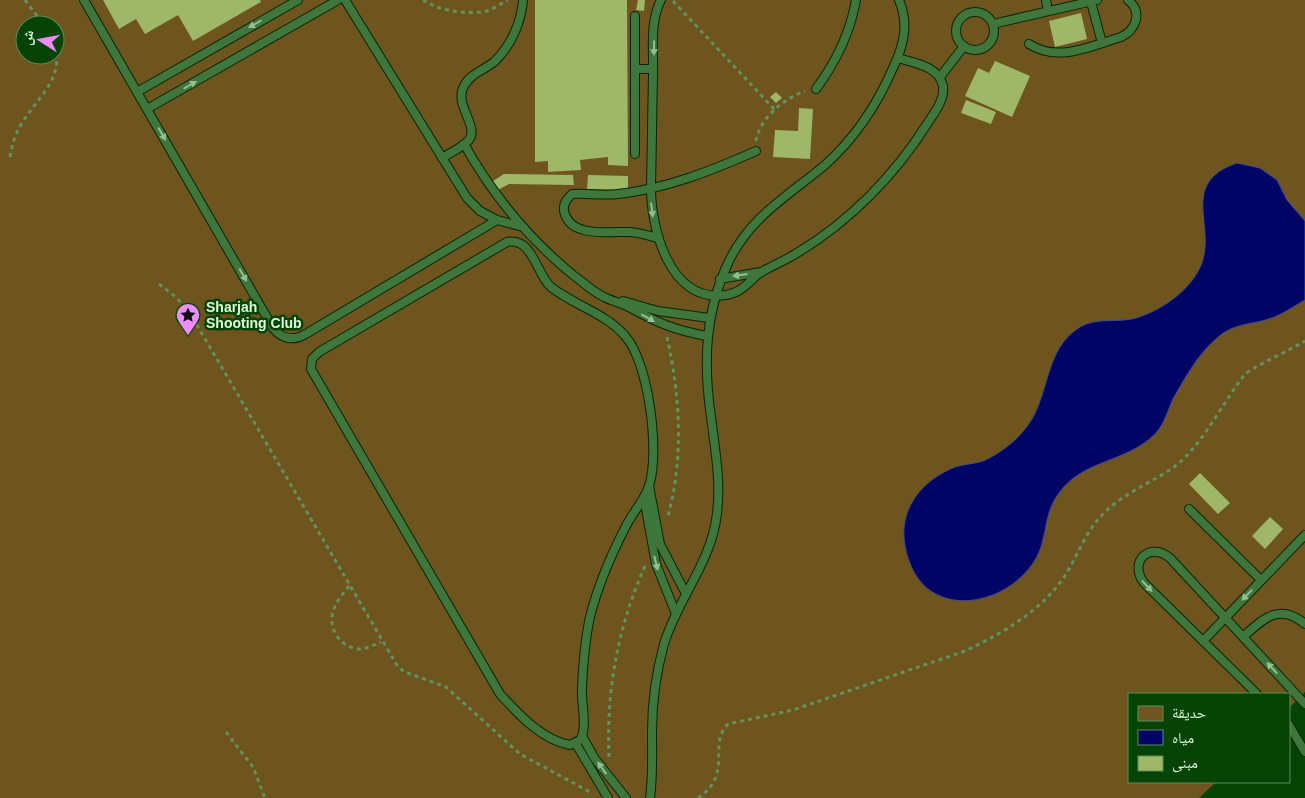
<svg xmlns="http://www.w3.org/2000/svg" width="1305" height="798" viewBox="0 0 1305 798" font-family="Arial,'Noto Naskh Arabic',sans-serif">
	<style>
		.green { fill: #6e541d; fill-rule: evenodd }
		.water { fill: #000565; stroke: #424e88 }
		.building { fill: #9fb768 }
		.lines { fill: none; stroke-linecap: round; stroke-linejoin: round }
		.lane-casing { stroke: #082607; stroke-width: 10 }
		.path { stroke: #619260; stroke-width: 3; stroke-dasharray: 4 4; stroke-linecap: butt }
		.lane { stroke: #3e763b; stroke-width: 8 }
		.oneway { fill: #95bf92 }
		.labels { text-anchor: middle; stroke-width: 5; stroke-linejoin: round; paint-order: stroke }
		.poi-label { font-size: 14px; font-weight: bold; fill: #dcfad9; stroke: #064406; text-anchor: start }
	</style>
	<rect width="100%" height="100%" fill="#064406"/>
	<path class="green" d="M0 0H1305V692L1289 708V694H1129V782H1216L1199 798H0ZM25 25H55V55H25Z"/>
	<path class="water" d="M1237 163 1260 168 1277 180 1287 200 1305 221V300C1294 306 1282 315 1269 319 1250 325 1234 323 1217 338 1198 354 1185 378 1173 399 1168 410 1164 425 1155 434 1128 462 1082 460 1059 493 1046 510 1047 528 1041 547 1028 587 972 615 934 593 917 584 908 563 905 546 898 509 922 480 955 467 964 464 974 464 983 461 997 455 1015 442 1024 430 1051 400 1042 350 1080 327 1096 317 1119 323 1136 318 1162 310 1191 290 1201 265 1217 226 1178 183 1237 163Z"/>
	<g class="building">
		<polygon points="103,0 260,0 261,2 193,41 178,15 145,34 136,19 119,29"/>
		<polygon points="535,0 627,0 628,166 608,165 608,157 580,160 581,170 548,172 548,161 535,162"/>
		<polygon points="638,0 645,0 644,11 636,10"/>
		<polygon points="1081,13 1087,39 1055,47 1049,21"/>
		<polygon points="995,61 1030,76 1012,117 965,96 978,68 989,73"/>
		<polygon points="776,92 782,98 776,103 770,97"/>
		<polygon points="966,100 996,112 991,124 961,113"/>
		<polygon points="799,108 813,109 810,159 773,157 775,130 798,131"/>
		<polygon points="504,174 573,175 574,185 509,184 496,191 490,183"/>
		<polygon points="588,175 628,176 628,190 587,189"/>
		<polygon points="1200,473 1230,503 1218,514 1189,484"/>
		<polygon points="1270,517 1283,529 1265,549 1252,536"/>
	</g>
	<g class="lines">
		<g class="lane-casing">
			<g id="lane">
				<path d="M84 0 273 328C282 339 292 341 304 335L497 220"/>
				<polyline points="345,0 467,198 480,211 497,220 523,227"/>
				<path d="M661 0C649 23 654 53 653 78 652 114 652 149 651 184 650 226 669 304 726 295 745 292 749 279 763 271 774 265 786 260 797 253 849 222 895 175 927 124 934 113 945 100 943 86 939 66 914 63 898 58"/>
				<polyline points="1046,0 1048,11"/>
				<polyline points="1091,2 1102,43"/>
				<circle cx="975" cy="31" r="19"/>
				<polyline points="635,16 635,154"/>
				<polyline points="993,24 1097,0"/>
				<path d="M1029 44C1058 63 1091 46 1121 37 1136 30 1143 12 1128 0"/>
				<polyline points="635,69 653,69"/>
				<polyline points="940,77 964,46"/>
				<path d="M816 89C836 62 850 34 856 0"/>
				<polyline points="137,92 298,0"/>
				<polyline points="147,109 338,0"/>
				<path d="M464 144C492 194 528 238 573 275 583 282 593 292 604 297 612 301 621 303 629 307 658 323 674 330 707 336"/>
				<path d="M442 158C450 153 461 148 468 141 481 127 453 105 464 86 470 74 484 70 494 62 511 46 521 23 523 0"/>
				<path d="M657 238C648 235 640 233 630 232 610 231 570 239 564 211 563 203 567 199 572 194 587 193 603 196 618 194 666 189 713 170 756 151"/>
				<path d="M507 242C533 237 536 274 551 287 575 306 606 313 626 337 649 364 660 453 649 486 644 501 633 512 626 526 611 555 598 585 590 617 585 640 583 664 582 688 581 704 588 727 580 740L570 745C542 740 518 714 500 694L311 369 312 359 319 352Z"/>
				<polyline points="720,279 761,272"/>
				<polyline points="623,301 658,311 709,318"/>
				<polyline points="649,486 660,544 686,594"/>
				<polyline points="644,498 656,564 676,614"/>
				<polyline points="1189,509 1261,580"/>
				<path d="M1243 637C1263 619 1279 602 1305 624"/>
				<polyline points="1203,641 1305,535"/>
				<path d="M1257 694 1144 583C1128 561 1150 541 1170 558L1305 704"/>
				<polyline points="1289,725 1305,752"/>
				<polyline points="582,736 595,759 626,798"/>
				<polyline points="576,744 608,798"/>
				<path d="M650 798C653 776 652 754 652 732 652 702 656 673 664 644 678 598 712 562 717 513 721 480 715 450 711 417 703 362 705 311 729 261 751 216 788 196 825 165 855 138 877 105 893 68 904 45 909 24 899 0"/>
			</g>
		</g>
		<g class="path">
			<polyline points="25,0 44,25"/>
			<path d="M423 0C440 11 466 15 487 11 494 9 501 3 508 0"/>
			<polyline points="673,1 775,110"/>
			<path d="M756 141C760 117 784 99 805 91"/>
			<path d="M10 157C12 145 15 134 22 123 35 101 64 78 55 50"/>
			<polyline points="159,284 177,298 191,315 398,667 405,672 446,687 520,754 590,792"/>
			<path d="M667 337C680 396 684 457 668 516"/>
			<path d="M349 586C342 595 333 605 332 617 330 632 343 648 359 649 367 649 374 645 381 642"/>
			<polyline points="226,732 253,767 265,798"/>
			<path d="M609 757C606 691 618 626 645 566"/>
			<path d="M698 798C734 774 707 745 728 724L793 710 965 651C1001 634 1038 613 1062 580 1077 559 1085 531 1104 513 1124 493 1151 483 1174 467 1202 446 1223 402 1245 374 1264 361 1285 353 1305 341"/>
		</g>
		<use href="#lane" class="lane"/>
	</g>
	<defs><path id="oneway-solid" d="M-6-.8H1V-3.2L6.5 0L1 3.2V.8H-6Z" transform="scale(1.25)"/></defs>
	<g class="oneway">
		<use href="#oneway-solid" transform="translate(255 24) rotate(150)"/>
		<use href="#oneway-solid" transform="translate(654 48) rotate(91)"/>
		<use href="#oneway-solid" transform="translate(190 85) rotate(-30)"/>
		<use href="#oneway-solid" transform="translate(162 134) rotate(60)"/>
		<use href="#oneway-solid" transform="translate(652 210) rotate(83)"/>
		<use href="#oneway-solid" transform="translate(243 275) rotate(60)"/>
		<use href="#oneway-solid" transform="translate(740 275) rotate(172)"/>
		<use href="#oneway-solid" transform="translate(648 318) rotate(29)"/>
		<use href="#oneway-solid" transform="translate(656 563) rotate(76)"/>
		<use href="#oneway-solid" transform="translate(1147 586) rotate(47)"/>
		<use href="#oneway-solid" transform="translate(1247 595) rotate(134)"/>
		<use href="#oneway-solid" transform="translate(1272 668) rotate(-133)"/>
		<use href="#oneway-solid" transform="translate(602 768) rotate(-125)"/>
	</g>
	<defs>
		<g id="sight-pin" transform="scale(1.25)"><path d="M0 17L-7.5 6A9.5 9.5 0 1 1 7.5 6Z" fill="#ed8cfa" stroke="#064406"/><path d="M0-6L1.8-2.2L6-1.7L2.9 1.2L3.7 5.4L0 3.3L-3.7 5.4L-2.9 1.2L-6-1.7L-1.8-2.2Z" fill="#111"/></g>
	</defs>
	<g fill-rule="evenodd">
		<use href="#sight-pin" x="188" y="315"/>
	</g>
	<g class="labels">
		<g class="poi-label">
			<text x="206" y="312">Sharjah<tspan x="206" dy="16">Shooting Club</tspan></text>
		</g>
	</g>
	<rect x="1128" y="693" width="162" height="90" fill="#064406" stroke="#5c8d5a"/>
	<rect x="1138" y="706" width="25" height="15" fill="#6e541d" stroke="#5c8d5a"/>
	<text x="1172" y="718" font-size="15" fill="#dcfad9">حديقة</text>
	<rect x="1138" y="730" width="25" height="15" fill="#000565" stroke="#5c8d5a"/>
	<text x="1172" y="743" font-size="15" fill="#dcfad9">مياه</text>
	<rect x="1138" y="756" width="25" height="15" fill="#9fb768" stroke="#5c8d5a"/>
	<text x="1172" y="768" font-size="15" fill="#dcfad9">مبنى</text>
	<g transform="translate(40 40) rotate(281)"><circle r="24" fill="#064406" stroke="#5c8d5a"/>
	<path d="M0-4L9 19L0 12L-9 19Z" fill="#ed8cfa"/>
	<text y="-8" font-size="14" font-weight="bold" text-anchor="middle" fill="#dcfad9">ش</text>
	</g>
</svg>
